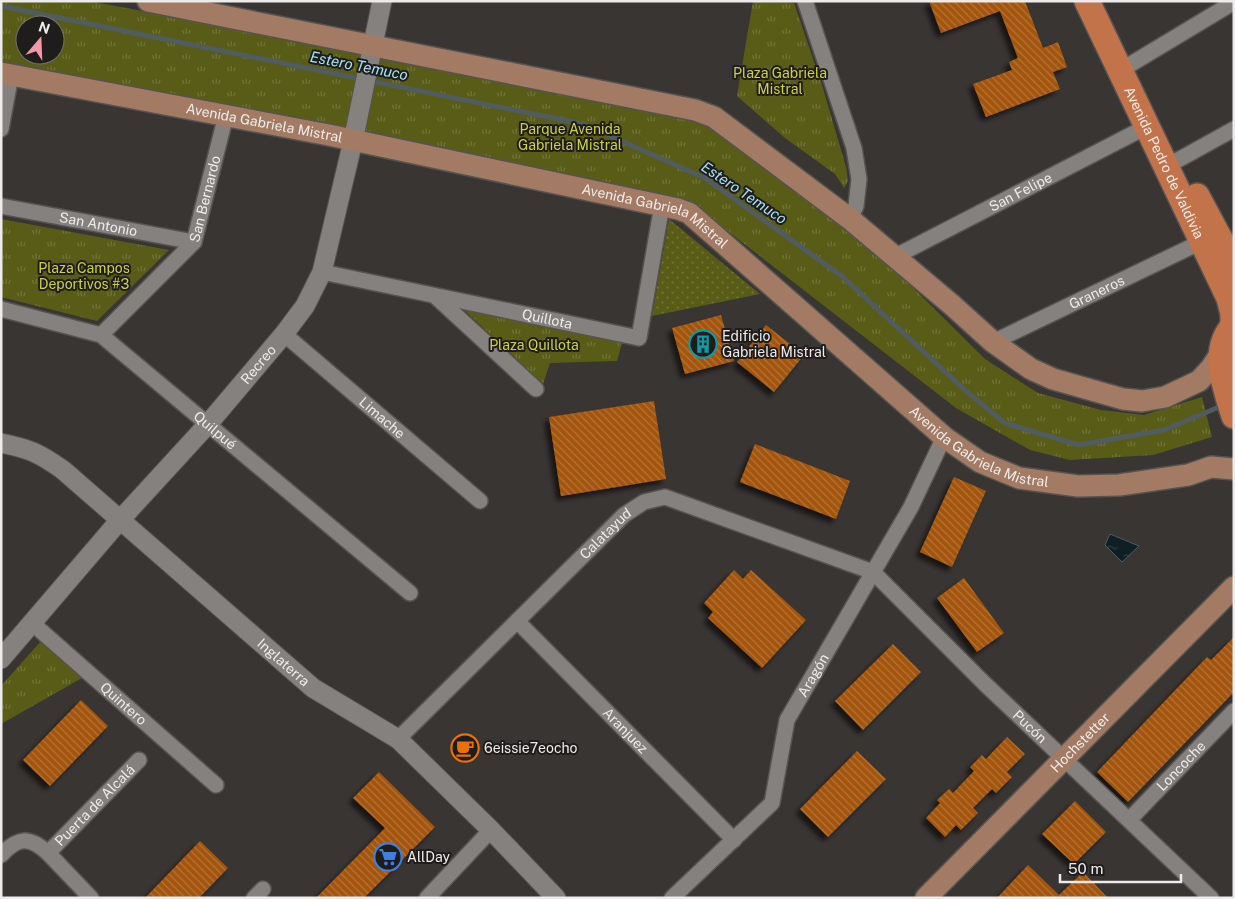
<svg xmlns="http://www.w3.org/2000/svg" width="1235" height="899" viewBox="0 0 1235 899" font-family="'Public Sans',sans-serif">
	<style>
		.grass { fill: url(#grass-dots) }
		.park { fill: url(#park-tufts); fill-rule: evenodd }
		.water { fill: url(#water-ripples); stroke: #515c60 }
		.lines { fill: none; stroke-linecap: round; stroke-linejoin: round }
		.stream { stroke: #515c60; stroke-width: 5 }
		.building { fill: url(#building-back-hatch); filter: url(#shadow) }
		.minor-casing { stroke: #565351; stroke-width: 18 }
		.tertiary-casing { stroke: #565351; stroke-width: 21 }
		.secondary-casing { stroke: #565351; stroke-width: 24 }
		.primary-casing { stroke: #565351; stroke-width: 28 }
		.minor { stroke: #85817e; stroke-width: 15 }
		.tertiary { stroke: #85817e; stroke-width: 19 }
		.secondary { stroke: #a37a64; stroke-width: 21 }
		.primary { stroke: #c2734a; stroke-width: 25 }
		.labels { text-anchor: middle; stroke-width: 4; stroke-linejoin: round; paint-order: stroke }
		.park-label { font-size: 14px; fill: #ccd247; stroke: #1f1d1c }
		.street-label { font-size: 14px; fill: #eeecea; stroke: #1f1d1c }
		.poi-label { font-size: 14px; fill: #eeecea; stroke: #1f1d1c; text-anchor: start }
		.water-label { font-size: 15px; font-style: italic; fill: #a7e0f2; stroke: #1f1d1c }
	</style>
	<defs>
		<pattern id="grass-dots" width="8" height="8" patternUnits="userSpaceOnUse" patternTransform="scale(1.25)"><rect width="8" height="8" fill="#595c17"/><path d="M2 2h.1M6 6h.1" fill="none" stroke="#717439" stroke-width="1.8" stroke-linecap="round"/></pattern>
		<pattern id="park-tufts" width="24" height="20" patternUnits="userSpaceOnUse" patternTransform="scale(1.25)"><rect width="24" height="20" fill="#595c17"/><path d="M3 7l-1-3M5 7V3M7 7l1-3M15 17l-1-3M17 17v-4M19 17l1-3" fill="none" stroke="#717439"/></pattern>
		<pattern id="water-ripples" width="26" height="14" patternUnits="userSpaceOnUse" patternTransform="scale(1.25)"><rect width="26" height="14" fill="#0e1f25"/><path d="M2 4q2-2 4 0t4 0M15 11q2-2 4 0t4 0" fill="none" stroke="#314045"/></pattern>
		<pattern id="building-back-hatch" width="6" height="6" patternUnits="userSpaceOnUse" patternTransform="scale(1.25)"><rect width="6" height="6" fill="#a3540a"/><path d="M-1 5l2 2M0 0l6 6M5-1l2 2" fill="none" stroke="#b4753a"/></pattern>
		<filter id="shadow"><feDropShadow dx="-4.5" dy="4.5" stdDeviation="2.5" flood-color="#0009"/></filter>
	</defs>
	<rect width="100%" height="100%" fill="#383533"/>
	<polygon class="grass" points="669,219 760,294 652,316"/>
	<g class="park">
		<path d="M1 1H89L339 48 697 121 714 127 822 207 886 261 985 359 1038 393 1101 410 1144 415 1202 397 1212 437 1153 455 1070 460 1030 450 956 408 694 205 1 65ZM25 25H55V55H25Z"/>
		<polygon points="753,1 785,1 794,3 822,85 846,167 848,181 844,188 835,174 785,138 737,96"/>
		<polygon points="1,219 169,250 97,321 1,297"/>
		<polygon points="459,305 622,343 617,361 550,363 543,384"/>
		<polygon points="41,641 82,678 1,724 1,686"/>
	</g>
	<polygon class="water" points="1110,534 1139,546 1122,562 1105,545"/>
	<g class="lines">
		<polyline class="stream" points="1,6 583,124 705,178 843,277 967,392 1005,423 1079,445 1164,430 1224,405"/>
	</g>
	<g class="building">
		<polygon points="929,1 1025,1 1043,48 1058,42 1067,67 1053,72 1060,89 986,117 973,84 1012,70 1009,62 1018,58 1000,11 941,33"/>
		<polygon points="721,315 734,361 685,374 672,328"/>
		<polygon points="766,325 804,355 774,392 737,362"/>
		<polygon points="654,401 666,479 561,496 549,417"/>
		<polygon points="755,444 850,481 836,519 740,482"/>
		<polygon points="954,477 986,491 952,567 920,552"/>
		<polygon points="734,570 743,579 751,570 806,620 762,668 708,618 713,612 704,603"/>
		<polygon points="964,578 1004,633 977,652 937,598"/>
		<polygon points="1234,637 1234,692 1128,802 1097,772 1207,657 1211,660"/>
		<polygon points="893,644 921,672 863,730 835,701"/>
		<polygon points="81,700 108,726 50,786 23,760"/>
		<polygon points="1007,737 1025,754 1007,772 1012,777 996,793 992,789 973,808 978,813 961,830 956,825 945,837 926,818 940,803 937,800 949,789 953,793 974,771 970,767 982,755 986,759"/>
		<polygon points="857,751 886,779 828,837 800,809"/>
		<polygon points="379,772 435,827 364,898 316,898 385,828 353,798"/>
		<polygon points="1075,801 1106,832 1074,864 1042,834"/>
		<polygon points="200,841 228,868 199,898 145,898"/>
		<polygon points="1028,865 1059,895 1083,872 1108,898 997,898"/>
	</g>
	<g class="lines">
		<g class="minor-casing">
			<g id="minor">
				<polyline points="805,1 854,148 859,179 856,206 850,219"/>
				<polyline points="1131,64 1234,2"/>
				<polyline points="1,129 11,75"/>
				<polyline points="1178,160 1234,129"/>
				<path id="s1" d="M1 206 194 242"/>
				<path id="s2" d="M896 256 1146 127"/>
				<path id="s3" d="M322 272 639 338 662 205"/>
				<polyline points="435,296 536,389"/>
				<path id="s4" d="M1 309 101 335 410 593"/>
				<path id="s5" d="M284 334 480 501"/>
				<path id="s6" d="M101 335 194 242 226 115"/>
				<path id="s7" d="M993 342 1201 242"/>
				<path id="s8" d="M517 621 734 840"/>
				<path id="s9" d="M32 623 216 785"/>
				<path id="s10" d="M398 739 624 515 644 502 665 497 873 572 985 684 1211 898"/>
				<path id="s11" d="M1129 820 1234 711"/>
				<polyline points="48,853 91,898"/>
				<path id="s12" d="M1 855C18 837 29 836 48 853L139 760"/>
				<polyline points="254,898 263,889"/>
				<polyline points="427,898 491,830"/>
				<path id="s13" d="M672 898 772 803 787 720 911 507 944 437"/>
			</g>
		</g>
		<g class="tertiary-casing">
			<g id="tertiary">
				<path id="s14" d="M1 443C30 449 39 453 63 470L313 688 398 739 491 830 556 898"/>
				<path id="s15" d="M1 659 120 520 208 424 284 334 305 306 322 272 353 141 382 1"/>
			</g>
		</g>
		<g class="secondary-casing">
			<g id="secondary">
				<polyline points="148,1 695,110 714,117 850,219 952,305 993,342 1031,369 1053,379 1123,399 1142,401 1165,397 1199,381 1211,368 1221,353"/>
				<path id="s16" d="M1 73 329 135 678 209 689 213 944 437 980 462 1019 478 1078 486 1119 485 1188 475 1211 467 1234 469"/>
				<path id="s17" d="M926 898 1234 587"/>
			</g>
		</g>
		<g class="primary-casing">
			<g id="primary">
				<path id="s18" d="M1087 1 1229 298 1233 314V327"/>
				<polyline points="1197,196 1234,265"/>
				<path d="M1234 325C1210 351 1225 387 1234 416"/>
			</g>
		</g>
		<use href="#minor" class="minor"/>
		<use href="#tertiary" class="tertiary"/>
		<use href="#secondary" class="secondary"/>
		<use href="#primary" class="primary"/>
	</g>
	<defs>
		<g id="building-ring" transform="scale(1.4375)"><circle r="9.5" fill="#1f1d1c" stroke="#0f9aa8" stroke-width="1.5"/><path d="M-4-6H4V6H1V3H-1V6H-4ZM-2.5-4.3h1.7v1.8h-1.7ZM.8-4.3h1.7v1.8H.8ZM-2.5-1h1.7V.8h-1.7ZM.8-1h1.7V.8H.8Z" fill="#0f9aa8"/></g>
		<g id="cafe-ring" transform="scale(1.4375)"><circle r="9.5" fill="#1f1d1c" stroke="#e8710a" stroke-width="1.5"/><path d="M-5.5-4.5H6V0H3Q3 3.5 0 3.5H-2.5Q-5.5 3.5-5.5 0ZM3-3.2v2h1.7v-2ZM-6 4.5H4V6H-6Z" fill="#e8710a"/></g>
		<g id="supermarket-ring" transform="scale(1.4375)"><circle r="9.5" fill="#1f1d1c" stroke="#3f7fe0" stroke-width="1.5"/><path d="M-6-5.5h2.5l.6 2H6L4.5 2H-2.5L-4.4-4H-6ZM-1.5 3.2a1.3 1.3 0 1 0 .1 0ZM3 3.2a1.3 1.3 0 1 0 .1 0Z" fill="#3f7fe0"/></g>
	</defs>
	<g fill-rule="evenodd">
		<use href="#building-ring" x="703" y="344"/>
		<use href="#cafe-ring" x="465" y="748"/>
		<use href="#supermarket-ring" x="388" y="857"/>
	</g>
	<g class="labels">
		<g class="park-label">
			<text x="780" y="78">Plaza Gabriela<tspan x="780" dy="16">Mistral</tspan></text>
			<text x="570" y="134">Parque Avenida<tspan x="570" dy="16">Gabriela Mistral</tspan></text>
			<text x="84" y="273">Plaza Campos<tspan x="84" dy="16">Deportivos #3</tspan></text>
			<text x="534" y="350">Plaza Quillota</text>
		</g>
		<g class="street-label">
			<text dy="5" stroke="none"><textPath href="#s16" startOffset="268">Avenida Gabriela Mistral</textPath></text>
			<text dy="5" stroke="none"><textPath href="#s18" startOffset="179">Avenida Pedro de Valdivia</textPath></text>
			<text dy="5" stroke="none"><textPath href="#s2" startOffset="140">San Felipe</textPath></text>
			<text dy="5" stroke="none"><textPath href="#s6" startOffset="176">San Bernardo</textPath></text>
			<text dy="5" stroke="none"><textPath href="#s16" startOffset="672">Avenida Gabriela Mistral</textPath></text>
			<text dy="5" stroke="none"><textPath href="#s1" startOffset="99">San Antonio</textPath></text>
			<text dy="5" stroke="none"><textPath href="#s7" startOffset="115">Graneros</textPath></text>
			<text dy="5" stroke="none"><textPath href="#s3" startOffset="230">Quillota</textPath></text>
			<text dy="5" stroke="none"><textPath href="#s15" startOffset="391">Recreo</textPath></text>
			<text dy="5" stroke="none"><textPath href="#s5" startOffset="129">Limache</textPath></text>
			<text dy="5" stroke="none"><textPath href="#s4" startOffset="252">Quilpué</textPath></text>
			<text dy="5" stroke="none"><textPath href="#s16" startOffset="1078">Avenida Gabriela Mistral</textPath></text>
			<text dy="5" stroke="none"><textPath href="#s10" startOffset="292">Calatayud</textPath></text>
			<text dy="5" stroke="none"><textPath href="#s14" startOffset="361">Inglaterra</textPath></text>
			<text dy="5" stroke="none"><textPath href="#s13" startOffset="274">Aragón</textPath></text>
			<text dy="5" stroke="none"><textPath href="#s9" startOffset="122">Quintero</textPath></text>
			<text dy="5" stroke="none"><textPath href="#s10" startOffset="805">Pucón</textPath></text>
			<text dy="5" stroke="none"><textPath href="#s8" startOffset="154">Aranjuez</textPath></text>
			<text dy="5" stroke="none"><textPath href="#s17" startOffset="219">Hochstetter</textPath></text>
			<text dy="5" stroke="none"><textPath href="#s11" startOffset="75">Loncoche</textPath></text>
			<text dy="5" stroke="none"><textPath href="#s12" startOffset="122">Puerta de Alcalá</textPath></text>
		</g>
		<g class="poi-label">
			<text x="722" y="341">Edificio<tspan x="722" dy="16">Gabriela Mistral</tspan></text>
			<text x="484" y="753">6eissie7eocho</text>
			<text x="407" y="862">AllDay</text>
		</g>
		<g class="water-label">
			<text transform="translate(359 66) rotate(11)" y="5">Estero Temuco</text>
			<text transform="translate(744 193) rotate(34)" y="5">Estero Temuco</text>
		</g>
	</g>
	<rect width="1235" height="899" fill="none" stroke="#eeecea" stroke-width="5"/>
	<g transform="translate(40 40) rotate(19)"><circle r="24" fill="#1f1d1c" stroke="#72706e"/>
	<path d="M0-4L9 19L0 12L-9 19Z" fill="#f39aaa"/>
	<text y="-8" font-size="14" font-weight="bold" text-anchor="middle" fill="#eeecea">N</text>
	</g>
	<path d="M1060 874v8h121v-8" fill="none" stroke="#eeecea" stroke-width="2.5"/>
	<text x="1068" y="874" font-size="15" fill="#eeecea" stroke="#1f1d1c" stroke-width="4" paint-order="stroke">50 m</text>
</svg>
